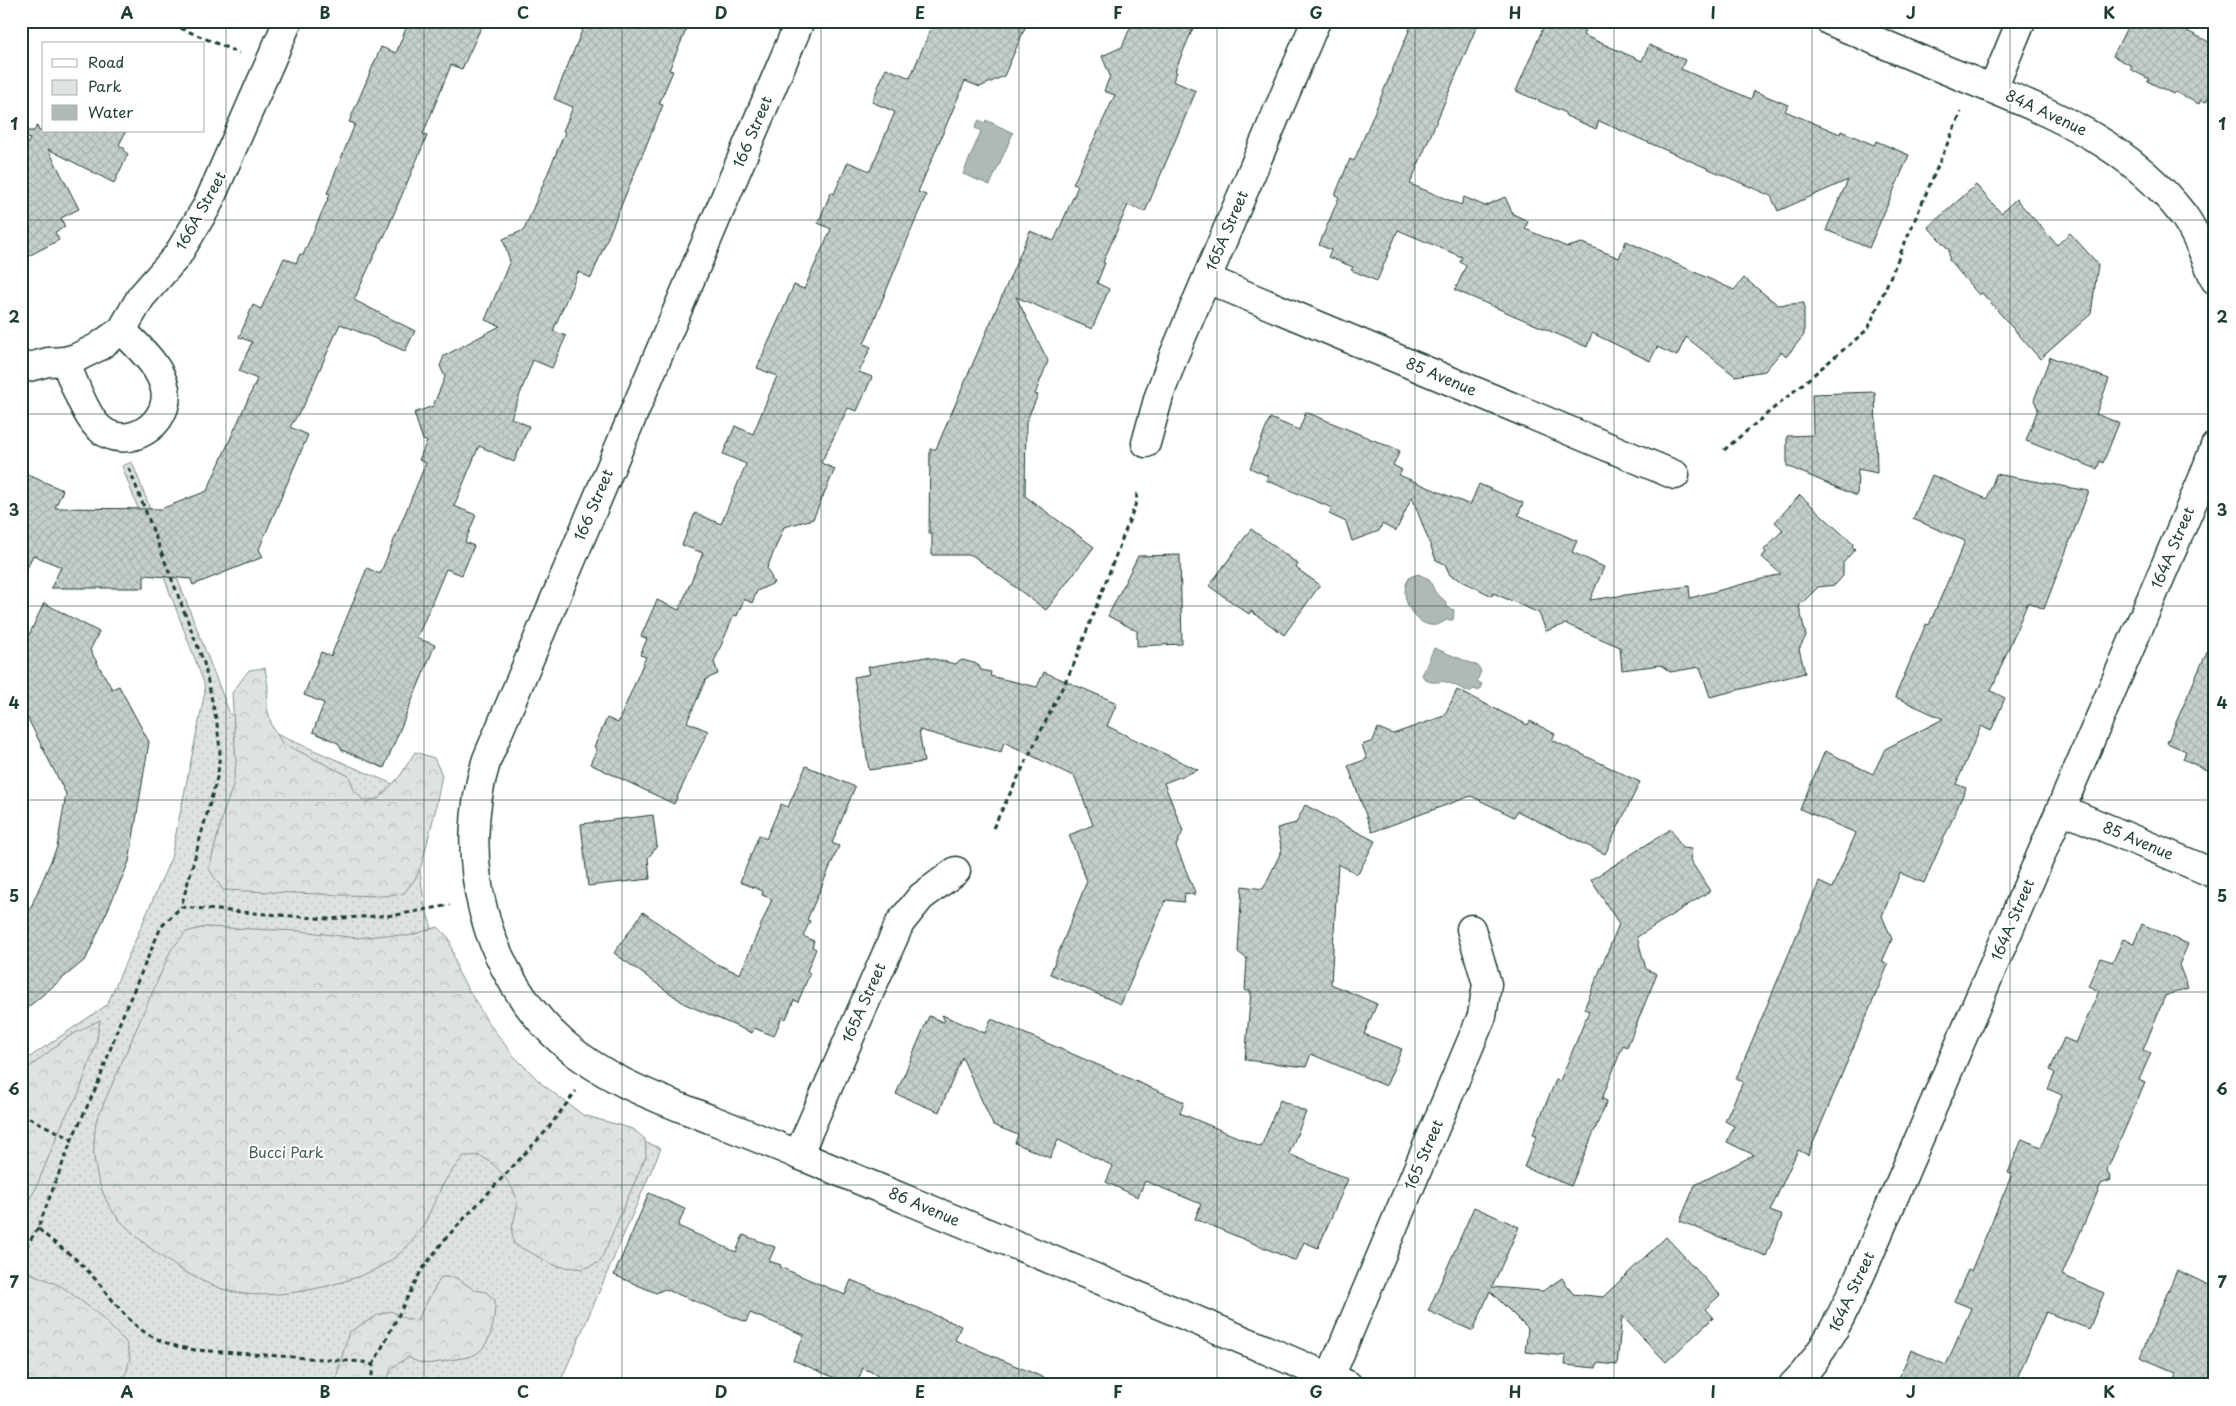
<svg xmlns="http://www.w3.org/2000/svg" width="2236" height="1406" viewBox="0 0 2236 1406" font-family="'Playpen Sans',sans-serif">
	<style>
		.green { fill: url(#green-dots); stroke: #7e908b }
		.forest { fill: url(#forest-crowns); stroke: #7e908b }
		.water { fill: #afbab7; stroke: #758883 }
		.building { fill: url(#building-cross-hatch); stroke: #1f3d34 }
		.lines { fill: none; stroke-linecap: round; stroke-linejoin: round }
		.minor-casing { stroke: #1f3d34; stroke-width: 31 }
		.path { stroke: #1f3d34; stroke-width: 3; stroke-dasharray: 5 4; stroke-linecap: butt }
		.minor { stroke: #fff; stroke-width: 28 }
		.grid { fill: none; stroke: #1f3d34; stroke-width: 1; stroke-opacity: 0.55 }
		.labels { text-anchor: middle; stroke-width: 4; stroke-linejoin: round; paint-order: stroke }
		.street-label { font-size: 15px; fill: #1f3d34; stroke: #fff }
		.park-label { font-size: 15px; fill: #455e57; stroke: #fff }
		.neatline { fill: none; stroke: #1f3d34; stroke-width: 2 }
		.grid-label { font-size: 16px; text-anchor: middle; font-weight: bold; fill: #1f3d34 }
	</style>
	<defs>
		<pattern id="green-dots" width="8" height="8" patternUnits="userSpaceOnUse" patternTransform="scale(1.25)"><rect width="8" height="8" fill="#dee3e2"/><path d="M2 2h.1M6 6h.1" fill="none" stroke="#bec4c2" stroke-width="1.8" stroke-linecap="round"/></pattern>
		<pattern id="forest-crowns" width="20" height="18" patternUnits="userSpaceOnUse" patternTransform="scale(1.25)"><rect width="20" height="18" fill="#dee3e2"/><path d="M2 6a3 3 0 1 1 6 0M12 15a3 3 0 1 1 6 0" fill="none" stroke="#bec4c2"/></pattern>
		<pattern id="building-cross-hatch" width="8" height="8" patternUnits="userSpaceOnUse" patternTransform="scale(1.25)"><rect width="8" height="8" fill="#c7cfcc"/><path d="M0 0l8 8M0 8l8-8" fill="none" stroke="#aab3b0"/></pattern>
	</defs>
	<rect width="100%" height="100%" fill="#fff"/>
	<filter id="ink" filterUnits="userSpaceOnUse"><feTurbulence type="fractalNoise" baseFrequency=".02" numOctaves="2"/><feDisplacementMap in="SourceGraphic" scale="10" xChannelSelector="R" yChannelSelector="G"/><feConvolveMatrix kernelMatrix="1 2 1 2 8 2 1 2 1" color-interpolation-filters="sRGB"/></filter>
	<g filter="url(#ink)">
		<polygon class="green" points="132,462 230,714 432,801 417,847 424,903 441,957 501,1053 590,1123 661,1148 559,1385 21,1385 21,1063 107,1005 171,858 205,692 204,683 122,466"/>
		<g class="forest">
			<polygon points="265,668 268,687 267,708 272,726 282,743 349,776 354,790 363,800 378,799 400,776 415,752 434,758 442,775 435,812 421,867 415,879 404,893 383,896 342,895 223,890 209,869 223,814 233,786 236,763 232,693 249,670"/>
			<path d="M205 927 300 931 357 938 385 935 408 936 438 927 449 938 458 972 487 1021 513 1055 543 1085 583 1115 633 1129 645 1139 646 1156 600 1262 583 1269 556 1266 514 1244C509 1226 515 1222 517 1205 518 1189 495 1162 480 1156 476 1155 469 1156 464 1156 459 1162 453 1169 448 1176 439 1190 433 1206 426 1220 419 1236 400 1256 385 1264 351 1285 278 1300 238 1293 196 1285 147 1250 118 1218 108 1207 100 1188 97 1174 92 1157 94 1139 96 1121L171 950 186 932Z"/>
			<polygon points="100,1020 96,1044 79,1093 65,1117 35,1190 21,1213 21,1077 26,1070 66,1038"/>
			<polygon points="21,1269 61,1286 96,1312 126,1342 130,1357 127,1371 118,1385 21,1385"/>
			<path d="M441 1277H454L475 1290 486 1292 495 1300C495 1317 493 1343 476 1354 469 1358 454 1359 445 1361 429 1364 423 1366 408 1357L392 1368 385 1385H334L349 1332 378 1315 391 1311 406 1319 417 1320Z"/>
		</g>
		<g class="water">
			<polygon points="979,120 985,123 986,120 1013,133 990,185 963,174 981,131 975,128"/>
			<path d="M1418 574 1429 579 1435 592 1445 601 1448 608 1454 610 1453 620H1446C1423 640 1393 598 1410 577Z"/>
			<path d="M1434 648 1478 666 1481 671 1477 681 1482 684 1479 691 1474 689 1469 692C1462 689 1454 684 1446 682 1439 680 1429 687 1422 675Z"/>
		</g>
		<g class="building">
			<polygon points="409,21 484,21 462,69 451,65 423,134 427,136 384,237 383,236 354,300 415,331 405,351 340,324 304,405 290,427 308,435 259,549 263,557 193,585 191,579 144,575 144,588 51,588 61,567 33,555 21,582 21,472 63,490 55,508 161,509 207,491 257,379 239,371 252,342 239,337 253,305 261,309 284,258 296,263 300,254 303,255 330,194 327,193 355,124 349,122 381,47 396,53"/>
			<polygon points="586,21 690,21 669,70 673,71 659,104 663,105 591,278 578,272 553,331 566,336 552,368 533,360 511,418 529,426 514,462 479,446 454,506 476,515 465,542 474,546 462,575 446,569 417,638 435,645 384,768 342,750 338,743 313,732 324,703 304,695 321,652 331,656 367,568 380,574 426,463 419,460 427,441 423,440 414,413 433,406 445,377 440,366 444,356 500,326 485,320 510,261 503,239 524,230 565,132 563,131 573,107 554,99"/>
			<polygon points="934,21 1028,21 1004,76 980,87 965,81 918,192 926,195 864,344 871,347 859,372 872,377 857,411 848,408 821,463 835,469 813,519 784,527 767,568 774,583 757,591 752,603 744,599 737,616 734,615 714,662 718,674 706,679 687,722 708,731 674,804 590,764 597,749 594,747 607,718 618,723 646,657 640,655 647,639 641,636 657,600 679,610 703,553 682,545 695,513 721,524 746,464 723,454 735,426 753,434 777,376 757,368 794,285 804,289 831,229 818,223 831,192 834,194 848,162 870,171 895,112 872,102 886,68 910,78"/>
			<polygon points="1133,21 1196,21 1175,71 1177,72 1173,81 1196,91 1164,167 1145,212 1128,205 1103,262 1105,263 1097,283 1109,289 1092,329 1016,297 1048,361 1035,394 1038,395 1026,422 1025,496 1094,547 1046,610 972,555 932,555 932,533 929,533 930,449 936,449 1030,231 1054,241 1078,186 1073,184 1115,95 1104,91 1110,76 1102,56 1122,47"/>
			<polygon points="1413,21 1479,21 1410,184 1461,205 1464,197 1485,206 1505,197 1513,214 1528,221 1525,229 1567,247 1582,243 1619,258 1626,241 1734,290 1744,278 1778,305 1804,303 1804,335 1786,357 1781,352 1765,371 1735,376 1686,337 1677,356 1657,347 1650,361 1592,333 1587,347 1455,290 1466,266 1460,262 1462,257 1398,230 1377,281 1351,270 1353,267 1328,257 1331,250 1319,245 1339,197 1335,195 1350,159 1354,161"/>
			<polygon points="1546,21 1589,21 1583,35 1642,61 1649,45 1685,60 1681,69 1751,99 1754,91 1788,105 1785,111 1840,134 1841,131 1874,145 1876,141 1909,155 1869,248 1826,230 1848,180 1778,211 1771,196 1599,121 1596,129 1566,116 1564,112 1516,91"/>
			<polygon points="2130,21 2167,21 2215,45 2215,84 2206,102 2201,100 2199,104 2175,92 2173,94 2147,81 2149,79 2130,69 2132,66 2113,56"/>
			<polygon points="37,126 39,131 126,131 119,145 125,149 124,151 128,154 114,183 48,149 79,209 61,218 65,227 55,232 59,240 21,260 21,155 30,139 21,135 21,131 34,131"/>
			<polygon points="1976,185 2001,213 2016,199 2057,245 2070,233 2098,264 2091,314 2040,359 1982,293 1979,295 1949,260 1949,250 1928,227"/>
			<polygon points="2050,357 2109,379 2096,414 2119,423 2103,463 2100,461 2097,469 2026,441 2038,409 2034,400"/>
			<polygon points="1875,392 1877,473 1858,469 1857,496 1787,466 1787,436 1813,435 1812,394"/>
			<polygon points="1306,412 1400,451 1393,465 1402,470 1399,475 1470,505 1479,484 1523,503 1518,515 1577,541 1572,552 1604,567 1590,600 1689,586 1690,598 1781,574 1762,557 1766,552 1764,550 1783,530 1775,522 1800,495 1853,544 1852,546 1855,549 1843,563 1843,576 1835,585 1818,587 1799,606 1806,636 1799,649 1805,673 1710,697 1700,667 1670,672 1661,665 1622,670 1620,647 1566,624 1546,631 1539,613 1493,593 1492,596 1450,575 1445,564 1436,560 1412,497 1396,531 1382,524 1379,531 1352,541 1346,522 1329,514 1332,508 1266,480 1268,476 1250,468 1270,418 1299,430"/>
			<polygon points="1996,474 2089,491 2044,609 2028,602 2002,664 1991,691 2005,698 1991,731 1981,726 1956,784 1966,788 1924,883 1900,873 1882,916 1892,939 1882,962 1888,965 1808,1155 1798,1150 1770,1211 1782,1216 1766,1256 1680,1221 1695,1185 1754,1155 1727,1142 1734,1126 1725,1121 1743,1082 1736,1079 1819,882 1832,888 1856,833 1800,809 1825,751 1873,774 1885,749 1943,719 1895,697 1926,624 1929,625 1965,541 1913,519 1932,475 1987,499"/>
			<polygon points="1251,529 1298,564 1296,568 1320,585 1284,635 1251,611 1249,614 1209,586"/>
			<polygon points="1180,555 1182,644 1137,646 1137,631 1108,616 1138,556"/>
			<polygon points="44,603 99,632 90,650 112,689 119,686 149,742 129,862 86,959 21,1013 21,930 57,847 66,794 21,705 21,652"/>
			<polygon points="2215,633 2215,774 2183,759 2186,751 2167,743"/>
			<polygon points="926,657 955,664 962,660 978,664 981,670 991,672 990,676 1037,687 1044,672 1117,703 1107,726 1198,770 1164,783 1183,831 1176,846 1196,895 1185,893 1184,902 1166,900 1121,1004 1050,974 1087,881 1069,835 1093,825 1075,777 1004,742 1001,752 919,730 924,762 869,770 854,677 870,674 868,667"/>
			<polygon points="1457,690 1528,725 1530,721 1555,734 1552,740 1640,782 1605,854 1517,811 1514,817 1471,796 1372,832 1348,766 1367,759 1362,745 1373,741 1378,728 1393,734 1444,716"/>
			<polygon points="806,766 855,787 832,843 839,846 807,920 810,921 803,936 814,941 812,947 816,949 807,971 810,973 798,1002 794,1000 786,1019 782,1017 774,1036 754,1028 752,1033 685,1004 614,953 643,912 712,962 740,974 772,899 762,895 763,891 740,882 759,835 766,839 781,804 788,807"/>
			<polygon points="1305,805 1375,841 1358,874 1338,864 1331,984 1377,1004 1364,1034 1402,1049 1386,1086 1311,1054 1306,1067 1245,1060 1251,991 1245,991 1247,959 1238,952 1242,886 1263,889 1282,850 1277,828 1296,823"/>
			<polygon points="653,815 657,846 648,858 650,879 588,886 581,824"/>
			<polygon points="1671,829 1682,848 1692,849 1690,860 1710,891 1637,937 1646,969 1657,974 1627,1047 1623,1045 1602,1099 1607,1101 1571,1186 1524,1167 1537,1135 1533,1134 1556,1080 1560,1081 1589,1011 1584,1009 1619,924 1591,880"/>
			<polygon points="2142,924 2188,944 2179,965 2188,988 2165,996 2143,1050 2151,1053 2139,1080 2145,1083 2107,1170 2111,1180 2101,1184 2062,1275 2104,1293 2089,1329 2046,1312 2014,1385 1896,1385 1911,1350 1946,1365 1971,1308 1954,1301 1968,1270 1971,1271 2012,1174 2008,1173 2022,1139 2041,1147 2062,1095 2048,1089 2055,1073 2050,1070 2064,1038 2076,1043 2099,991 2088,986 2100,958 2113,962 2123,939 2134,943"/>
			<polygon points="942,1015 985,1033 991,1019 1184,1102 1180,1113 1261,1147 1280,1100 1306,1112 1289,1154 1348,1179 1318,1248 1304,1242 1296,1261 1195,1219 1201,1204 1145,1181 1138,1197 1106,1182 1113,1166 1058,1140 1050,1158 1015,1143 1018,1135 993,1125 962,1057 939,1112 896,1094 929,1016 943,1022 945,1021"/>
			<polygon points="649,1193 685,1209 678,1226 736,1252 743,1235 775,1247 769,1261 781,1265 780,1267 845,1295 851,1280 930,1313 961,1326 955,1340 1061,1385 899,1385 863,1368 856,1385 851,1385 793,1360 804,1335 750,1313 746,1322 665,1289 656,1293 614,1275"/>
			<polygon points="1474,1207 1519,1227 1492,1287 1543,1291 1562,1278 1573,1294 1603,1297 1666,1237 1720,1295 1705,1309 1713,1318 1666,1362 1622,1316 1617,1365 1597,1363 1596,1368 1565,1365 1566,1356 1525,1352 1528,1329 1490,1291 1473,1331 1428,1311"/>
			<polygon points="2177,1270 2215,1288 2215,1385 2172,1385 2177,1373 2140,1357"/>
		</g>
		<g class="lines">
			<g class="minor-casing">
				<g id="minor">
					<path d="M800 21 487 759C455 859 485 974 563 1043 601 1076 646 1094 692 1112 730 1127 769 1142 806 1158 987 1233 1168 1307 1348 1385"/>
					<path d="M1830 21C1874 40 1918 59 1963 77 2046 111 2127 141 2184 216 2197 234 2206 259 2215 280"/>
					<polyline points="1993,89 2021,21"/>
					<polyline points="1207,279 1675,475"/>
					<path d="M65 361C73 380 84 413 98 427 125 454 172 424 165 389 160 365 138 347 122 330"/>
					<polyline points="21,369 48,362 65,361 76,358 98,347 122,330 141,297 177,256 207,206 288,21"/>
					<polyline points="1146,443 1159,396 1174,355 1316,21"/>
					<polyline points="2061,809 2215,874"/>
					<polyline points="798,1155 900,923 921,897 956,871"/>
					<polyline points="1330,1377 1482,1016 1487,984 1471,929"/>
					<path d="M1793 1385C1826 1352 1844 1311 1863 1269L2203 478 2215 446"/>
				</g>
			</g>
			<g class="path">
				<polyline points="164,21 239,53"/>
				<polyline points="1724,450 1868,329 1961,112"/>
				<polyline points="129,468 204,663 217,724 220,750 218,774 181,907"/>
				<polyline points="993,828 1074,664 1136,503 1137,493"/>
				<polyline points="21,1114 72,1139"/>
				<polyline points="21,1255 38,1228"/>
				<polyline points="373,1365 421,1271 445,1239 546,1131 576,1091"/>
				<polyline points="21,1384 31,1385"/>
				<path d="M371 1385 373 1365 363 1362 195 1350C130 1339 126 1311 85 1268 71 1253 52 1243 38 1228L72 1139 99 1081 120 1022 161 927 181 907 327 919 396 915 450 905"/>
			</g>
			<use href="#minor" class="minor"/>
		</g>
	</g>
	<path class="grid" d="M226 21V1385M424 21V1385M622 21V1385M821 21V1385M1019 21V1385M1217 21V1385M1415 21V1385M1614 21V1385M1812 21V1385M2010 21V1385M21 220H2215M21 414H2215M21 606H2215M21 800H2215M21 992H2215M21 1185H2215"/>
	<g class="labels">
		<g class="street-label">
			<text transform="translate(2046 113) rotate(25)" y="5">84A Avenue</text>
			<text transform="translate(753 132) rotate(-67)" y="5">166 Street</text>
			<text transform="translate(201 211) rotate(-61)" y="5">166A Street</text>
			<text transform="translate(1227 231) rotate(-67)" y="5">165A Street</text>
			<text transform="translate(1441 377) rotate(23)" y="5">85 Avenue</text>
			<text transform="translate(594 505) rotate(-67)" y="5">166 Street</text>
			<text transform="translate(2173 548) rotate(-67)" y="5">164A Street</text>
			<text transform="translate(2138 841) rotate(23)" y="5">85 Avenue</text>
			<text transform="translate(2013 920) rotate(-67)" y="5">164A Street</text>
			<text transform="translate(864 1003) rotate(-66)" y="5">165A Street</text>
			<text transform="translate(1424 1155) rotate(-67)" y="5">165 Street</text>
			<text transform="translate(924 1207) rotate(23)" y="5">86 Avenue</text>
			<text transform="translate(1852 1292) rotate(-65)" y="5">164A Street</text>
		</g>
		<g class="park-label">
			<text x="286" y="1158">Bucci Park</text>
		</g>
	</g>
	<rect width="2236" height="1406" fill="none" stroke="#fff" stroke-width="55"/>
	<rect x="42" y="42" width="162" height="90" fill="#ffffff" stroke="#a5b1ae"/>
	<rect x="52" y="59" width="25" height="8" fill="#ffffff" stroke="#a5b1ae"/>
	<text x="88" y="68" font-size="15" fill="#1f3d34">Road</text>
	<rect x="52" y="80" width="25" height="15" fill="#dee3e2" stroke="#a5b1ae"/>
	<text x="88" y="92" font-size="15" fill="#1f3d34">Park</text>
	<rect x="52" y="105" width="25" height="15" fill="#afbab7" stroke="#a5b1ae"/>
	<text x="88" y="118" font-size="15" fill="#1f3d34">Water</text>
	<rect x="28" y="28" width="2180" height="1350" class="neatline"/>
	<g class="grid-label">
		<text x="127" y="19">A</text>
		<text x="325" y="19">B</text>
		<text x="523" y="19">C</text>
		<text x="721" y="19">D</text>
		<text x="920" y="19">E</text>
		<text x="1118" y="19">F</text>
		<text x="1316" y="19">G</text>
		<text x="1515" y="19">H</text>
		<text x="1713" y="19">I</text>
		<text x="1911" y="19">J</text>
		<text x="2109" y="19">K</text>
		<text x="14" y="130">1</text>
		<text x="2222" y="130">1</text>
		<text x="14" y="323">2</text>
		<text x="2222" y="323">2</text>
		<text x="14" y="516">3</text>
		<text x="2222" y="516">3</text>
		<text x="14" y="709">4</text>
		<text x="2222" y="709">4</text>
		<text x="14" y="902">5</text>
		<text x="2222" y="902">5</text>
		<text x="14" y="1095">6</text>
		<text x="2222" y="1095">6</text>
		<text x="14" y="1288">7</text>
		<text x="2222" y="1288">7</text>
		<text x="127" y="1398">A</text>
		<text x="325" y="1398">B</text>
		<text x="523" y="1398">C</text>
		<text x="721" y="1398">D</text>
		<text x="920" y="1398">E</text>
		<text x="1118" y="1398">F</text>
		<text x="1316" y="1398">G</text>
		<text x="1515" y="1398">H</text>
		<text x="1713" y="1398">I</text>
		<text x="1911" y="1398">J</text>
		<text x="2109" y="1398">K</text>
	</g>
</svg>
